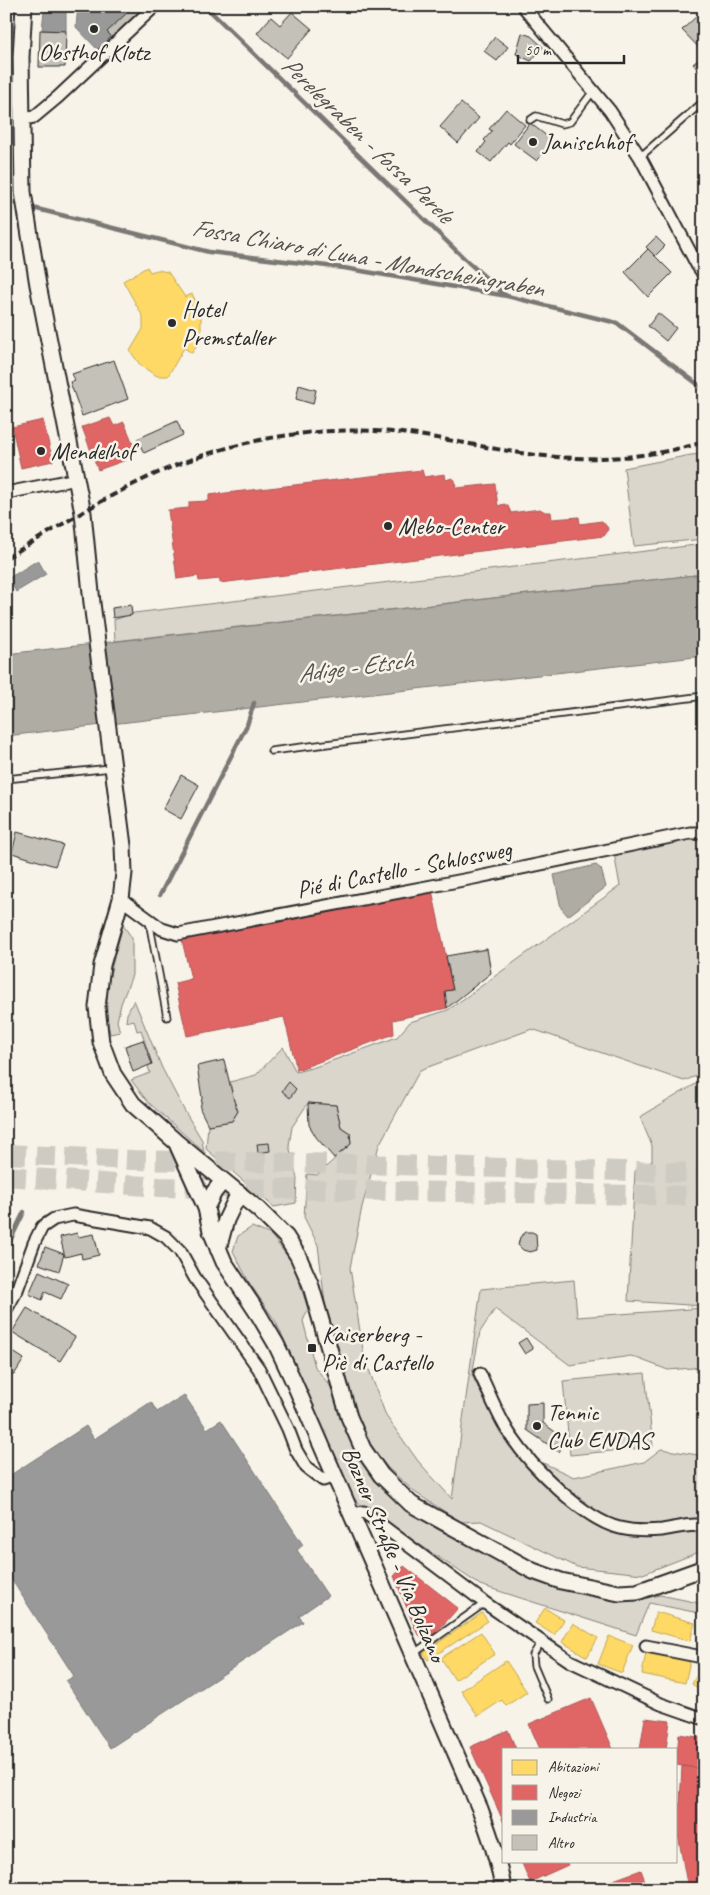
<svg xmlns="http://www.w3.org/2000/svg" width="710" height="1895" viewBox="0 0 710 1895" font-family="Caveat,sans-serif">
	<style>
		.green { fill: #dad6cc; stroke: #82807c }
		.water { fill: #afaca4; stroke: #7a7874 }
		.homes { fill: #ffd966; stroke: #bfa554 }
		.shops { fill: #e06666; stroke: #aa5454 }
		.industry { fill: #999; stroke: #787878 }
		.lines { fill: none; stroke-linecap: round; stroke-linejoin: round }
		.stream { stroke: #7a7874; stroke-width: 4.5 }
		.building { fill: #c4c1b9; stroke: #2b2b2b }
		.highway-tunnel { stroke: #cecbc2; stroke-width: 20; stroke-dasharray: 20 10; stroke-linecap: butt }
		.lane-casing { stroke: #2b2b2b; stroke-width: 9 }
		.street-casing { stroke: #2b2b2b; stroke-width: 15 }
		.secondary-casing { stroke: #2b2b2b; stroke-width: 19 }
		.lane { stroke: #f7f3e8; stroke-width: 5.5 }
		.street { stroke: #f7f3e8; stroke-width: 11 }
		.secondary { stroke: #f7f3e8; stroke-width: 15 }
		.rail { stroke: #2b2b2b; stroke-width: 4; stroke-dasharray: 8 4; stroke-linecap: butt }
		.poi-dot { fill: #2b2b2b; stroke: #f7f3e8; stroke-width: 2 }
		.labels { text-anchor: middle; stroke-width: 5; stroke-linejoin: round; paint-order: stroke }
		.poi-label { font-size: 24px; fill: #2b2b2b; stroke: #f7f3e8; text-anchor: start }
		.street-label { font-size: 24px; fill: #2b2b2b; stroke: #f7f3e8 }
		.water-label { font-size: 25px; font-style: italic; fill: #53524f; stroke: #f7f3e8 }
	</style>
	<rect width="100%" height="100%" fill="#f7f3e8"/>
	<filter id="ink" filterUnits="userSpaceOnUse"><feTurbulence type="fractalNoise" baseFrequency=".02" numOctaves="2"/><feDisplacementMap in="SourceGraphic" scale="10" xChannelSelector="R" yChannelSelector="G"/><feConvolveMatrix kernelMatrix="1 2 1 2 8 2 1 2 1" color-interpolation-filters="sRGB"/></filter>
	<g filter="url(#ink)">
		<g class="green">
			<polygon points="704,454 704,539 634,546 624,468 691,455"/>
			<polygon points="704,544 704,574 115,641 114,620 134,613"/>
			<polygon points="704,836 704,1073 684,1081 532,1029 420,1070 379,1145 362,1207 350,1268 364,1356 386,1416 418,1461 452,1499 481,1289 574,1280 577,1317 704,1308 704,1367 668,1370 631,1356 570,1365 495,1309 480,1332 472,1375 486,1404 507,1434 530,1457 574,1477 644,1462 661,1449 704,1456 704,1550 643,1574 577,1567 481,1521 461,1522 416,1493 388,1468 364,1440 327,1320 318,1245 304,1217 307,1174 317,1175 351,1144 350,1133 341,1127 336,1105 308,1103 292,1127 289,1145 297,1178 296,1203 274,1207 206,1149 208,1125 232,1121 238,1111 234,1101 230,1082 256,1075 283,1047 296,1072 315,1067 397,1037 410,1022 448,1010 620,886 614,853"/>
			<path d="M123 925 132 938V975L121 1004 117 1021 120 1032 110 1034C101 994 113 963 123 925Z"/>
			<polygon points="134,1000 162,1068 184,1110 202,1140 204,1152 148,1102 131,1080 150,1073 148,1066 152,1064 141,1030 137,1031 134,1020 126,1022 127,1014"/>
			<polygon points="704,1079 704,1306 628,1301 635,1171 652,1161 652,1146 640,1117"/>
			<polygon points="252,1227 271,1235 294,1265 308,1309 303,1321 315,1367 331,1387 351,1441 375,1482 437,1529 545,1584 636,1600 660,1595 704,1604 704,1614 649,1603 636,1635 480,1585 359,1504 342,1484 298,1371 276,1322 250,1284 233,1251 238,1236"/>
			<polygon points="645,1373 653,1447 570,1455 563,1381"/>
		</g>
		<g class="water">
			<polygon points="704,574 704,656 6,736 6,654"/>
			<polygon points="596,865 601,869 606,887 568,916 561,908 554,875"/>
		</g>
		<g class="homes">
			<polygon points="147,267 150,272 157,270 168,272 185,297 192,294 201,311 201,338 192,353 184,348 168,376 157,376 141,366 130,351 143,329 143,317 123,281"/>
			<polygon points="545,1608 564,1620 554,1635 535,1623"/>
			<polygon points="656,1612 695,1623 690,1641 651,1630"/>
			<polygon points="482,1613 488,1621 428,1660 423,1653"/>
			<polygon points="573,1623 598,1638 587,1657 562,1642"/>
			<polygon points="481,1632 495,1654 455,1680 441,1658"/>
			<polygon points="609,1636 633,1645 622,1673 598,1664"/>
			<polygon points="646,1652 690,1661 685,1683 642,1674"/>
			<polygon points="506,1661 527,1692 506,1706 502,1700 478,1716 461,1691"/>
			<polygon points="701,1667 704,1669 704,1692 692,1684"/>
		</g>
		<g class="shops">
			<polygon points="110,418 114,426 124,422 134,446 123,451 126,460 98,470 82,427"/>
			<polygon points="43,420 53,461 21,468 12,427"/>
			<polygon points="422,470 424,477 445,474 446,480 452,478 455,480 456,488 495,484 498,506 504,504 508,506 511,513 540,509 545,512 551,512 552,519 579,517 580,524 602,521 608,528 607,532 604,536 220,583 220,579 199,581 198,576 177,579 168,510 189,508 189,502 209,501 209,495"/>
			<polygon points="432,890 453,990 445,991 447,1008 393,1020 394,1034 297,1070 284,1017 187,1036 175,983 191,979 182,940"/>
			<polygon points="404,1566 458,1608 428,1642 417,1633 394,1576"/>
			<polygon points="591,1698 613,1749 540,1749 529,1724"/>
			<polygon points="645,1718 670,1721 666,1749 640,1749"/>
			<polygon points="508,1730 516,1749 504,1749 504,1823 470,1747"/>
			<polygon points="679,1734 704,1738 704,1769 676,1765"/>
			<polygon points="682,1766 704,1769 704,1889 688,1889 678,1835 676,1835 676,1804 680,1804"/>
			<polygon points="521,1861 566,1861 568,1865 530,1882"/>
			<polygon points="641,1870 648,1889 595,1889 594,1887"/>
		</g>
		<g class="industry">
			<polygon points="78,6 134,6 107,32 112,37 98,50 76,27"/>
			<polygon points="44,11 66,12 66,31 42,30"/>
			<polygon points="38,560 46,574 16,592 9,578"/>
			<polygon points="184,1395 207,1429 221,1420 303,1545 297,1550 328,1596 299,1616 303,1622 110,1748 66,1681 74,1676 6,1571 6,1478 86,1426 94,1439 151,1402 157,1412"/>
		</g>
		<g class="lines">
			<g class="stream">
				<polyline points="205,6 468,262 505,295"/>
				<polyline points="6,201 22,205"/>
				<polyline points="29,207 209,252 344,268 507,296 617,323 704,389"/>
				<polyline points="160,895 247,725 254,703"/>
				<polyline points="6,1249 24,1212"/>
			</g>
		</g>
		<g class="building">
			<polygon points="134,6 145,6 112,37 107,32"/>
			<polygon points="695,6 704,6 704,53 682,30 701,12"/>
			<polygon points="292,12 312,29 287,58 257,33 271,17 280,25"/>
			<polygon points="40,30 66,31 65,67 39,67"/>
			<polygon points="522,33 531,36 543,47 531,61 516,54"/>
			<polygon points="495,37 508,47 497,61 484,51"/>
			<polygon points="704,55 704,77 693,64"/>
			<polygon points="461,103 479,118 458,143 440,127"/>
			<polygon points="506,109 525,125 510,144 508,142 491,162 478,152 486,142 484,140 492,131 489,129"/>
			<polygon points="530,123 553,141 537,161 514,144"/>
			<polygon points="656,237 665,246 655,256 646,247"/>
			<polygon points="648,249 672,273 648,297 625,272"/>
			<polygon points="658,313 676,328 666,341 648,326"/>
			<polygon points="114,360 128,399 82,416 70,382 75,380 72,374"/>
			<polygon points="299,385 316,390 313,404 296,399"/>
			<polygon points="177,421 183,435 144,453 137,439"/>
			<polygon points="131,605 132,615 113,618 112,608"/>
			<polygon points="181,775 199,785 181,819 163,809"/>
			<polygon points="17,832 63,845 55,866 12,853"/>
			<polygon points="487,949 491,973 447,1008 445,991 453,990 446,956"/>
			<polygon points="143,1040 152,1064 133,1072 125,1046"/>
			<polygon points="224,1060 234,1101 238,1111 232,1121 208,1125 200,1109 202,1098 197,1066"/>
			<polygon points="289,1082 296,1089 290,1098 282,1091"/>
			<polygon points="308,1103 336,1105 341,1127 350,1133 351,1144 334,1158 316,1137 309,1125"/>
			<polygon points="269,1143 270,1151 258,1153 257,1144"/>
			<polygon points="526,1232 532,1232 536,1234 537,1250 530,1252 523,1250 518,1245 520,1237"/>
			<polygon points="77,1233 78,1237 94,1234 99,1255 82,1259 81,1253 65,1257 60,1237"/>
			<polygon points="45,1247 64,1254 59,1271 39,1264"/>
			<polygon points="39,1271 68,1284 61,1299 45,1292 42,1300 29,1294"/>
			<polygon points="27,1308 75,1337 60,1361 12,1332"/>
			<polygon points="526,1338 533,1349 525,1354 518,1343"/>
			<polygon points="7,1348 24,1359 14,1375 6,1371"/>
			<polygon points="543,1403 543,1423 566,1440 559,1452 527,1430 527,1404"/>
		</g>
		<g class="lines">
			<g class="highway-tunnel">
				<polyline points="6,1154 133,1160 354,1164 704,1173"/>
				<polyline points="6,1176 159,1187 704,1196"/>
			</g>
			<g class="lane-casing">
				<g id="lane">
					<polyline points="530,120 536,116 562,124 570,122 594,90"/>
					<polyline points="640,157 704,101"/>
					<polyline points="271,751 704,696"/>
					<polyline points="6,779 111,768"/>
					<polyline points="149,921 167,1017"/>
					<polyline points="541,1642 533,1655 534,1666 548,1699"/>
					<polyline points="413,1654 485,1603"/>
				</g>
			</g>
			<g class="street-casing">
				<g id="street">
					<polyline points="523,6 610,111 640,157 697,265 704,275"/>
					<polyline points="23,119 34,117 58,97 155,6"/>
					<polyline points="6,493 77,479"/>
					<polyline points="121,899 162,929 178,934 474,878 690,833 704,833"/>
					<polyline points="6,1310 17,1290 34,1243 42,1227 54,1219 73,1215 150,1228 166,1237 180,1251 195,1278 259,1369 288,1429 296,1450 306,1467 323,1480 336,1476"/>
					<path d="M480 1374C490 1394 498 1417 511 1436 531 1466 584 1520 620 1528 632 1531 650 1531 662 1530 676 1528 690 1523 704 1526"/>
					<polyline points="351,1514 364,1512 485,1603 570,1661 661,1704 704,1719"/>
					<polyline points="646,1646 697,1656 704,1659"/>
				</g>
			</g>
			<g class="secondary-casing">
				<g id="secondary">
					<polyline points="24,6 21,57 23,192 38,285 83,513 92,603 123,846 124,873 121,899 102,965 97,1007 101,1042 113,1074 133,1104 175,1141 259,1210 286,1237 298,1256 310,1283 349,1417 363,1449 381,1475 411,1504 533,1571 561,1581 619,1593 637,1592 704,1568"/>
					<path d="M178 1146 206 1208 211 1231 224 1262 259 1315 276 1344 293 1380 480 1809C490 1836 499 1861 503 1889"/>
					<polyline points="206,1208 214,1192 223,1181"/>
					<polyline points="218,1249 226,1220 239,1193"/>
				</g>
			</g>
			<use href="#lane" class="lane"/>
			<use href="#street" class="street"/>
			<use href="#secondary" class="secondary"/>
			<path class="rail" d="M6 558C66 523 126 482 193 459 250 438 314 428 375 431 426 433 477 447 528 454 587 462 647 459 704 442"/>
		</g>
	</g>
	<g class="poi-dot">
		<circle cx="94" cy="29" r="5"/>
		<circle cx="533" cy="142" r="5"/>
		<circle cx="172" cy="323" r="5"/>
		<circle cx="41" cy="451" r="5"/>
		<circle cx="388" cy="526" r="5"/>
		<rect x="307" y="1343" width="10" height="10" rx="2.5"/>
		<circle cx="537" cy="1426" r="5"/>
	</g>
	<g class="labels">
		<g class="poi-label">
			<text x="94" y="60" text-anchor="middle">Obsthof Klotz</text>
			<text x="543" y="150">Janischhof</text>
			<text x="182" y="317">Hotel<tspan x="182" dy="28">Premstaller</tspan></text>
			<text x="51" y="459">Mendelhof</text>
			<text x="398" y="534">Mebo-Center</text>
			<text x="322" y="1342">Kaiserberg -<tspan x="322" dy="28">Piè di Castello</tspan></text>
			<text x="547" y="1420">Tennic<tspan x="547" dy="28">Club ENDAS</tspan></text>
		</g>
		<g class="street-label">
			<text transform="translate(404 869) rotate(-11)" y="8">Pié di Castello - Schlossweg</text>
			<text transform="translate(394 1554) rotate(67)" y="8">Bozner Straße - Via Bolzano</text>
		</g>
		<g class="water-label">
			<text transform="translate(368 139) rotate(44)" y="9">Perelegraben - fossa Perele</text>
			<text transform="translate(368 257) rotate(10)" y="9">Fossa Chiaro di Luna - Mondscheingraben</text>
			<text transform="translate(355 666) rotate(-7)" y="9">Adige - Etsch</text>
		</g>
	</g>
	<rect width="710" height="1895" fill="none" stroke="#f7f3e8" stroke-width="25"/>
	<rect x="12" y="12" width="685" height="1870" fill="none" stroke="#2b2b2b" stroke-width="2" filter="url(#ink)"/>
	<rect x="502" y="1748" width="175" height="115" fill="#f7f3e8" stroke="#a5a39c"/>
	<rect x="512" y="1760" width="25" height="15" fill="#ffd966" stroke="#a5a39c"/>
	<text x="548" y="1772" font-size="15" fill="#2b2b2b">Abitazioni</text>
	<rect x="512" y="1785" width="25" height="15" fill="#e06666" stroke="#a5a39c"/>
	<text x="548" y="1798" font-size="15" fill="#2b2b2b">Negozi</text>
	<rect x="512" y="1810" width="25" height="15" fill="#999999" stroke="#a5a39c"/>
	<text x="548" y="1822" font-size="15" fill="#2b2b2b">Industria</text>
	<rect x="512" y="1835" width="25" height="15" fill="#c4c1b9" stroke="#a5a39c"/>
	<text x="548" y="1848" font-size="15" fill="#2b2b2b">Altro</text>
	<path d="M518 55v8h106v-8" fill="none" stroke="#2b2b2b" stroke-width="2.5"/>
	<text x="525" y="55" font-size="15" fill="#2b2b2b" stroke="#f7f3e8" stroke-width="4" paint-order="stroke">50 m</text>
</svg>
